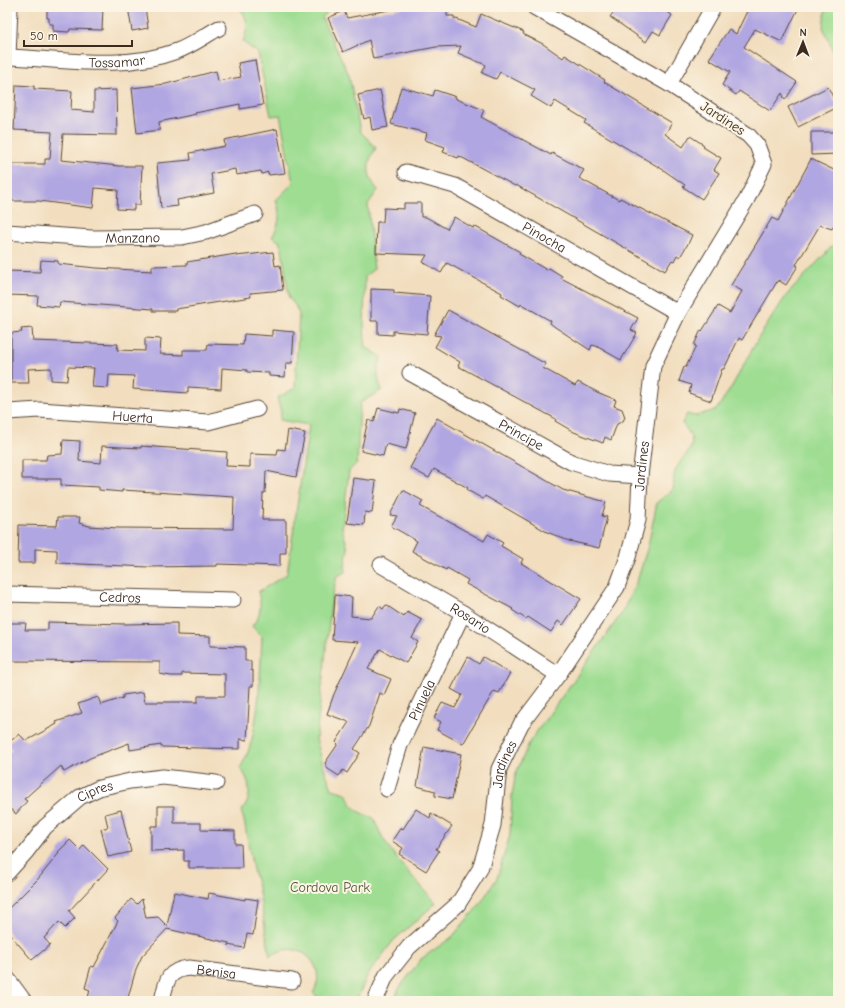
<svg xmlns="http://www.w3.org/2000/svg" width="845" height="1008" viewBox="0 0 845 1008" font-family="'Comic Neue',sans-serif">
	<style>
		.green { fill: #9edd92; stroke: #6c8458 }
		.building { fill: #b0a6e2 }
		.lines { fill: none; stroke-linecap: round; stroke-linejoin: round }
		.minor-casing { stroke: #564536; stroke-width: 17 }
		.minor { stroke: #fff; stroke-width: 15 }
		.labels { text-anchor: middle; stroke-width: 4; stroke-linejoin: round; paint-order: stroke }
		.street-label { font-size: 14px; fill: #3b2a1e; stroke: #fcf5e5 }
		.park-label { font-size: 14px; fill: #54573b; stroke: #fcf5e5 }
	</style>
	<rect width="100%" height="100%" fill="#fcf5e5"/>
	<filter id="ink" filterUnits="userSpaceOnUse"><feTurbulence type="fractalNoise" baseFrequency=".025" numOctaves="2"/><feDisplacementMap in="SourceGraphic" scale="8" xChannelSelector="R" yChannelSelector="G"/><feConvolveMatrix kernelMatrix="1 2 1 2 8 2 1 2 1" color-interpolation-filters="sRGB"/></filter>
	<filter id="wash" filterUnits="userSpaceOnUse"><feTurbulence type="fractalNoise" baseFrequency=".012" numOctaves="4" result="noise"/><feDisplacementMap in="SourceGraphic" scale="16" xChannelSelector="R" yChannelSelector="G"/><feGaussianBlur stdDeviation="0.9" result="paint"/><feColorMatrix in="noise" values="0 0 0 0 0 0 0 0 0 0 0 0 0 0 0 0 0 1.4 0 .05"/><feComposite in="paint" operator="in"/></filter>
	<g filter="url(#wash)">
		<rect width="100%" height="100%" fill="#f2debf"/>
		<g class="green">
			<path d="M238 7H332L322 18 349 75 360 131 376 148C366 163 366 176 378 190L368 204 374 269 365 276 364 329 366 347 382 357C376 368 377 378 382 390L360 403 357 463 349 471 342 528 348 549 345 565 346 572 337 576 332 597 316 739 325 771 332 789 346 793C353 809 356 812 374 818 385 851 413 876 436 903L393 941 367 976 356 1001H323L313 993C324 976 314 953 294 950 285 948 277 952 270 956L258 887 253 870 244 820 241 811C253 800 251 780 240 768 260 739 260 673 262 637L252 626C261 616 262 605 258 592L287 574 309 425 280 420 281 412 277 398 295 388 299 314 295 305 289 298 282 249 279 241 272 237C280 224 281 214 276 200L293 183 280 115 271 116 258 53 243 42C248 28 249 17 238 7Z"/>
			<polygon points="826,7 838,7 838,63 823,27"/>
			<path d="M838 240V1001H394L398 990 421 959 452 937 480 904 497 878 510 835 512 795 516 773 530 741 622 613 638 578 648 546 657 502 673 490C674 485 673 477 675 471 685 449 703 449 682 423L687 414 695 416 716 410 731 388 759 337 786 296Z"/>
		</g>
		<g id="blocks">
			<g class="building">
				<polygon points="47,7 103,7 102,30 70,29 69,32 53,31 53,24 49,24 49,18 47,18"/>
				<polygon points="128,7 145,7 148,28 132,31"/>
				<polygon points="405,7 447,7 447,16 454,16 454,18 476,27 481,14 524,32 523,34 543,44 563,58 565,55 605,80 604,82 672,123 665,134 683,147 690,136 704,145 703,147 721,158 714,170 719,173 702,199 683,187 685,185 662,169 584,123 586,120 555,101 551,108 531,96 535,90 500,72 496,79 482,73 486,65 458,53 461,46 436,47 373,59 369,40 343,52 328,18 344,11 347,18"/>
				<polygon points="617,7 660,7 672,15 660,35 653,31 646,42 610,17"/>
				<polygon points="749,7 799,7 782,42 755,29 744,47 797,82 785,100 782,93 770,111 739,91 736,95 722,85 730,72 709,59 729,29 736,34"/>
				<polygon points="255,60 263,105 240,109 240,104 195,113 196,114 159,122 160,130 137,133 132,88 166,84 216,71 218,81 241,77 238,63"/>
				<polygon points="16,85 34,86 34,89 72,91 71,110 94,112 94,91 116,90 117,135 63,134 61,160 119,166 142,166 140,205 134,205 134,210 117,209 118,190 95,188 93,208 39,201 7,201 7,164 45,164 45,159 50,159 52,132 14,130"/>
				<polygon points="401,87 433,96 435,90 456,97 456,99 484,110 481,117 551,155 552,153 584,170 579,178 619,200 620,198 692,235 689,242 680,257 677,255 674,261 672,260 665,271 516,185 515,186 459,156 458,158 443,152 445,147 425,140 427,133 391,124"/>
				<polygon points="828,87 838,107 798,127 788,107"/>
				<polygon points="380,90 388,127 372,130 370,117 364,119 358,95"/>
				<polygon points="277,129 285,173 269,175 268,172 262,174 261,171 236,175 235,169 211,174 214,193 177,200 178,206 161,208 157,163 191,160 190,153 225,146 224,140"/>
				<polygon points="811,132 838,132 838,154 811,155"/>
				<polygon points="811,159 838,172 838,218 832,229 820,225 796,265 798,266 786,285 778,280 742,340 739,338 724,369 722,369 711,401 689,393 691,385 679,381 684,367 686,367 696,346 694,345 701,330 702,331 718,306 730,313 742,291 731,285 772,218 778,221"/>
				<polygon points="404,203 421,203 421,217 426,217 447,229 454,217 473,228 474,226 520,252 519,254 547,270 549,268 562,276 561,278 638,318 631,330 637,333 621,360 596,346 592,345 590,350 555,327 550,323 551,321 521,304 520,306 501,295 502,293 447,263 441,273 423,262 427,255 376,253 377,222 383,222 384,208 404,209"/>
				<polygon points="273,252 275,266 280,265 283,290 250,293 251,297 176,309 176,311 153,311 153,309 60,302 59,307 37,305 38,296 7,295 7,271 40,272 41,260 58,261 58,264 96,268 152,271 152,266 187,265 187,262 236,254 236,256"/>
				<polygon points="371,289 394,290 394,293 430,296 427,334 393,331 393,335 378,334 378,321 371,321"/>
				<polygon points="448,310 546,364 543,368 575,386 578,382 597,392 616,400 614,406 622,409 625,417 623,421 617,424 611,440 605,437 603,443 574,432 555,421 556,419 458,366 460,362 435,347 441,336 434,335"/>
				<polygon points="32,328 33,341 118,344 117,350 145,351 145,338 161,339 160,354 183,355 183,350 207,350 208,344 243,345 244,334 272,336 272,330 294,332 292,363 286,363 285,377 269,376 269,373 247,372 247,370 222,368 221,389 188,387 188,393 133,389 134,376 109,375 108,388 92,387 94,368 68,367 67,381 51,380 51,368 28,369 29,383 11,383 11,333 22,332 21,329"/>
				<polygon points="378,408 399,413 400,409 415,413 406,449 386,444 383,456 361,451 368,420 374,422"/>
				<polygon points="437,418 563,490 606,502 602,516 607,517 599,548 569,541 547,532 485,496 483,499 467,490 468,488 434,469 429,478 410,468"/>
				<polygon points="288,430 305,433 296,477 266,471 265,493 263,493 262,520 286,520 286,553 280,553 280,566 217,564 217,566 149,567 57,563 57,550 35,549 35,563 18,563 19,525 57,526 58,517 80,517 79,523 89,526 118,528 233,529 234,497 122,490 122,492 99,490 99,487 61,485 61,479 22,479 22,460 46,460 47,455 62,454 63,440 80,441 79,461 101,463 102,446 141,448 141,446 227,452 226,466 250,467 250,454 277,455 278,449 285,450"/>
				<polygon points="353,478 376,481 372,513 365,512 364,525 347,523"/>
				<polygon points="403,490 423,501 420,506 484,541 488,534 503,543 501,546 523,559 521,563 581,599 563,625 558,621 551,632 528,617 526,619 512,610 513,609 466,584 468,580 447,568 446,570 412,551 417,541 391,526 397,516 390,515"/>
				<polygon points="335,595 352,597 351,616 371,618 379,606 383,609 386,605 404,617 407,612 422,620 412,638 418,642 406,663 380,649 368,669 391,679 384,695 380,693 369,726 354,749 360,753 347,773 343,770 339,776 328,769 325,763 338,744 336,742 349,722 327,714 334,694 358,642 332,640"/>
				<polygon points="48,622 125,624 177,623 177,635 210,636 210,646 245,647 245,661 251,661 251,671 253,671 253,686 250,686 247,740 240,739 240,749 161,747 161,745 130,750 129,743 90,758 64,772 61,766 24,799 27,801 16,814 7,806 7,754 12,750 7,744 19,734 26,741 57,724 56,722 82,713 78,704 98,697 101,705 123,698 123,695 143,692 145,702 198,702 198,696 225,696 225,674 182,673 182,676 171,676 160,674 160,662 9,661 9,623 26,623 25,630 48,630"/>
				<polygon points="468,657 479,664 483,657 510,673 499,693 494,691 463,744 437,730 441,722 434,718 442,703 455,708 462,695 451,689"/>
				<polygon points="424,747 461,754 452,799 435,796 435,791 417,786"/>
				<polygon points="158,806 174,806 174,823 201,823 201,830 235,831 235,844 241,844 242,868 189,868 189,861 184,861 184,850 151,851 151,826 158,826"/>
				<polygon points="416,809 430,818 431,813 452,826 436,849 439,851 426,871 399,854 403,848 392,841 401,827 403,829"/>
				<polygon points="121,810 131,852 108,857 101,829 108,827 105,814"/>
				<polygon points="70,840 80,850 84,845 108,869 69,911 75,918 65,928 59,922 44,938 50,945 32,960 7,931 7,910 38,879 59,853 58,852"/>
				<polygon points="174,892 208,899 209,893 245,900 245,898 258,900 253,935 247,934 244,948 228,945 229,943 167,929 142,956 136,969 127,1001 87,1001 90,990 85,988 91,966 94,967 118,921 115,918 131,899 137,904 142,899 146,918 158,917 167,926"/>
			</g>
		</g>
	</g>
	<g filter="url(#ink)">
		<use href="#blocks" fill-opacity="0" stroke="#564536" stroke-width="1"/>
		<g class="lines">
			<g class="minor-casing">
				<g id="minor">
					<path id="s1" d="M7 57C62 59 123 71 177 51 191 46 206 35 219 28"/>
					<polyline points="8,57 10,7"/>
					<polyline points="669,84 713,7"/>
					<path id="s2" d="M406 172 455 186 678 313"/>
					<path id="s3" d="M7 232 92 238 182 237 206 232 255 214"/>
					<path id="s4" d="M410 373 571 462 609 474 640 476"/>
					<path id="s5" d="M7 412 40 410 208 422 257 409"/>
					<path id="s6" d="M381 565 463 613 558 675"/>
					<path id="s7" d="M7 594 233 600"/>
					<path id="s8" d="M387 789 400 745 463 613"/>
					<path id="s9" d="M7 873 26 852 45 827 80 797 99 788 130 781 163 777 216 783"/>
					<polyline points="7,978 24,1001"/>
					<path id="s10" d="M162 1001C166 982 167 970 189 968L292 981"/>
					<path id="s11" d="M375 1001 386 976 409 947 458 904 480 869 493 825 499 769 521 724 558 675 617 587 628 557 638 520 640 476 653 366 678 313 747 199 764 164 757 145 748 135 669 84 534 7"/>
				</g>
			</g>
			<use href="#minor" class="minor"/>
		</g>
	</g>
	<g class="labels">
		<g class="street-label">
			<text dy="5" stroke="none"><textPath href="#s1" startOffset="110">Tossamar</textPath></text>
			<text transform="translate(723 118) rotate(33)" y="5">Jardines</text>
			<text dy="5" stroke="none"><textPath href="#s3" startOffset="126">Manzano</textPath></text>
			<text dy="5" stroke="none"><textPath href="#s2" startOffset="154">Pinocha</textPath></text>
			<text dy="5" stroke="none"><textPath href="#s5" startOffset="126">Huerta</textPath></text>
			<text dy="5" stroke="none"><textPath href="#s4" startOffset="127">Principe</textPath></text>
			<text dy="5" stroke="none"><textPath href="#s11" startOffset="615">Jardines</textPath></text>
			<text dy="5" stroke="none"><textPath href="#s7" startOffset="113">Cedros</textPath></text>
			<text dy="5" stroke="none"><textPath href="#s6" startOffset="104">Rosario</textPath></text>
			<text dy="5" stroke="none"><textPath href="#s8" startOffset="96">Pinuela</textPath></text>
			<text dy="5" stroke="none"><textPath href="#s11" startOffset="279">Jardines</textPath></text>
			<text dy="5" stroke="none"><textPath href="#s9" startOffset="122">Cipres</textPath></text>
			<text dy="5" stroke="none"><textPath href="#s10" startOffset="75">Benisa</textPath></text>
		</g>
		<g class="park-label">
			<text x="330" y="892">Cordova Park</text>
		</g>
	</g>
	<rect width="845" height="1008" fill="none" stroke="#fcf5e5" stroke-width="24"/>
	<g transform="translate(803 42) rotate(1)" stroke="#fcf5e5" stroke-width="3" paint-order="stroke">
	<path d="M0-3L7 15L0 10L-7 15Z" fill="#3b2a1e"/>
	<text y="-6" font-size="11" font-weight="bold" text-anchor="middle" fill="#3b2a1e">N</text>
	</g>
	<path d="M24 40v6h108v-6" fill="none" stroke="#3b2a1e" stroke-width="2"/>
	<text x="30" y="40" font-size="12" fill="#3b2a1e" stroke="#fcf5e5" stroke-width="3" paint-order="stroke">50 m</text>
</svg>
